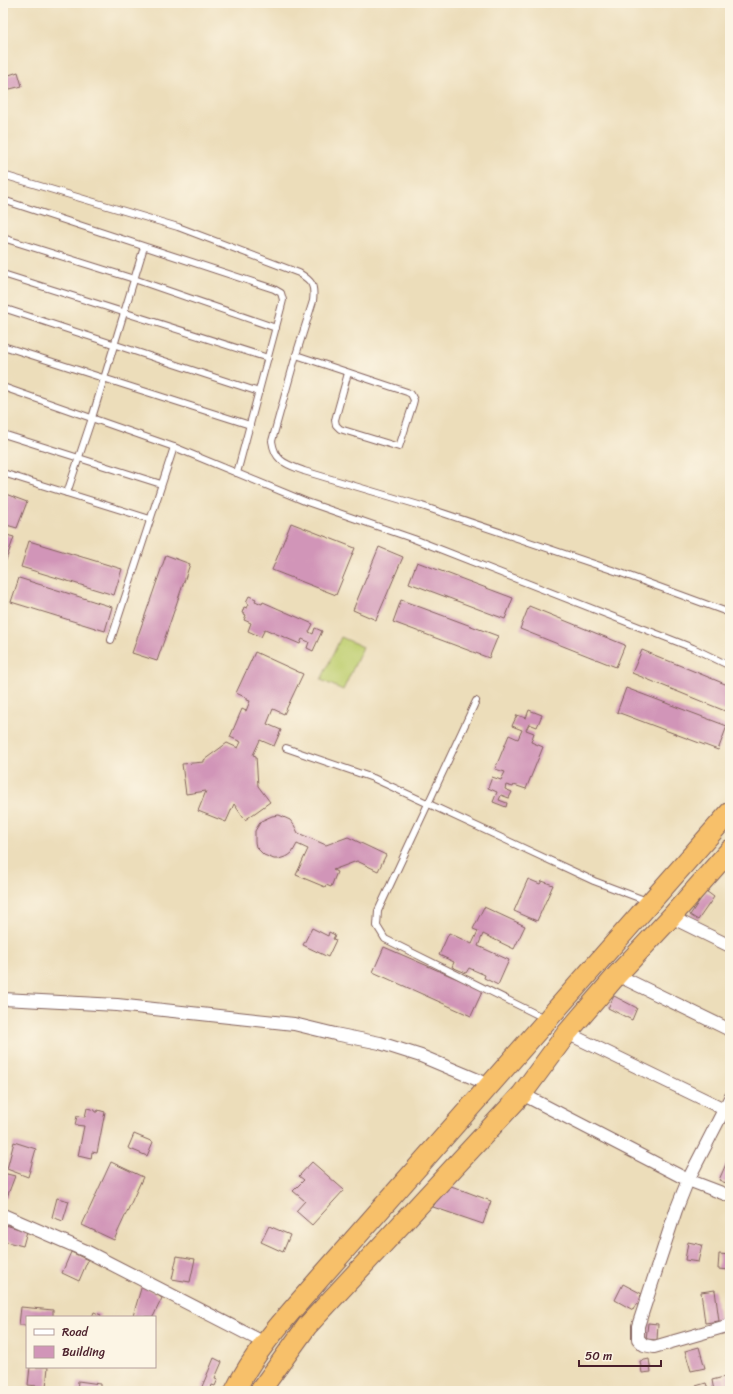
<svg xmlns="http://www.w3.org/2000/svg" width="733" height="1394" viewBox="0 0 733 1394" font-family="Sriracha,sans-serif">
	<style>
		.green { fill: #bfcf71; stroke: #84774e }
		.building { fill: #d195b8 }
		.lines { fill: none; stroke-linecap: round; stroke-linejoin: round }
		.service-casing { stroke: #83625d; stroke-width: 8 }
		.minor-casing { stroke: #83625d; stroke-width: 14 }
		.trunk-casing { stroke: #83625d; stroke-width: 22 }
		.service { stroke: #fff; stroke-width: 6 }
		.minor { stroke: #fff; stroke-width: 12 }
		.trunk { stroke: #f7c06b; stroke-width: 20 }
	</style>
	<rect width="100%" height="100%" fill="#fcf5e5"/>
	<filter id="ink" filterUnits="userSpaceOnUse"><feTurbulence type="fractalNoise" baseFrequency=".025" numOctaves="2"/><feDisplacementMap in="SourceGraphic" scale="8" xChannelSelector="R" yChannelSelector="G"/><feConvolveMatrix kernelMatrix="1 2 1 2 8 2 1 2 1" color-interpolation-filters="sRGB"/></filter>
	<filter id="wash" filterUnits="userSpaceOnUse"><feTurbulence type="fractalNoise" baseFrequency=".012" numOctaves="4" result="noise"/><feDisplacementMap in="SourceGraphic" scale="16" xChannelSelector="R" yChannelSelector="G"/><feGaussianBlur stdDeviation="0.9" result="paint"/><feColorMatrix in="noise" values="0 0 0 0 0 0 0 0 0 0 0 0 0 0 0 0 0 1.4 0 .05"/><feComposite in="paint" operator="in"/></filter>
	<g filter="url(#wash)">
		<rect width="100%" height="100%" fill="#ecddba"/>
		<polygon class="green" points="341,637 363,647 343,690 321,680"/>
		<g id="blocks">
			<g class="building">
				<polygon points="18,72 22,86 6,90 3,77"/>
				<polygon points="3,493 27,502 17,528 3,524"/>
				<polygon points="291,523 355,548 336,595 272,570"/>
				<polygon points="3,534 14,537 5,563 3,563"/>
				<polygon points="29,541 122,569 114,595 21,567"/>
				<polygon points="379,547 403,557 376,620 353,610"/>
				<polygon points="166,555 190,564 157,661 132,653"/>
				<polygon points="417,562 513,598 505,619 409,583"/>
				<polygon points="19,578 112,607 105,631 11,602"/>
				<polygon points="249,596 256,599 255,601 262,604 263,602 313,624 309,632 313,634 315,628 322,631 313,651 307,648 309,642 302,639 300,644 265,629 261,637 248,631 251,623 244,620 246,615 242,613 244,607 247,608 249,604 246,602"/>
				<polygon points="401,600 498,636 489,658 393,622"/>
				<polygon points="529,606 625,645 616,667 520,629"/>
				<polygon points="642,650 730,686 730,713 632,673"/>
				<polygon points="255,652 303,674 284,714 273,709 267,724 281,730 274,746 260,740 253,755 256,756 258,786 270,802 245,820 234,804 226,822 198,811 206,791 186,794 182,764 204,762 204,760 227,743 238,748 241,742 230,737 242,709 246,711 250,701 247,700 247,698 236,693"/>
				<polygon points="626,688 727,726 718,750 617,712"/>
				<polygon points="529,710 542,715 537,727 529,724 526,730 534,733 531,742 543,747 526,789 514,785 513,787 506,785 505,789 512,792 509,798 501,795 499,800 507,803 506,807 493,802 497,792 488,788 492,777 501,780 505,772 495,769 509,735 518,739 522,730 512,726 517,715 526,718"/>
				<polygon points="279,815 290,820 294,825 298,833 326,845 348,837 386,855 378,871 357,861 333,870 337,872 331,887 326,885 325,887 296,875 308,849 297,844 292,853 288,856 279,859 274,859 264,855 256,847 255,842 255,831 261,821 272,816"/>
				<polygon points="528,879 540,884 542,881 553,885 537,921 514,911"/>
				<polygon points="706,891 714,897 698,920 690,915"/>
				<polygon points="484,907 525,926 514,949 483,934 478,946 509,960 498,985 484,978 485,975 469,968 466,973 452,967 454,962 439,955 449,933 472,944 478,931 473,929"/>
				<polygon points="312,928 328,936 329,932 335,935 333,939 336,940 328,957 303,945"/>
				<polygon points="384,947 483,990 471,1016 373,972"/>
				<polygon points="614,996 637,1008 632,1020 608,1008"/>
				<polygon points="87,1108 95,1110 95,1112 97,1112 98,1110 105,1112 97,1153 92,1152 91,1159 78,1156 84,1126 75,1125 77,1116 85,1117"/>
				<polygon points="134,1134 153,1142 147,1156 128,1148"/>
				<polygon points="14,1142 36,1149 28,1177 7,1169"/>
				<polygon points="729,1157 730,1158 730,1185 719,1180"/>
				<polygon points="111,1162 143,1177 114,1240 82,1225"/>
				<polygon points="312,1162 344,1190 312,1225 296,1211 305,1201 293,1191 304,1180 299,1176"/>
				<polygon points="3,1173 15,1176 7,1197 3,1197"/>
				<polygon points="446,1184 491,1201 483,1224 433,1207"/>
				<polygon points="57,1198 69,1201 63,1221 52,1217"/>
				<polygon points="5,1225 27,1231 23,1246 3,1241 3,1234"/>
				<polygon points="269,1226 290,1235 283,1252 261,1242"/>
				<polygon points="688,1242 702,1245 698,1262 685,1260"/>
				<polygon points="71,1252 88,1260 79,1281 62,1273"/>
				<polygon points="719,1254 730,1255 730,1270 718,1269"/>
				<polygon points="177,1256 195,1259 190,1282 172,1279"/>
				<polygon points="623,1284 642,1294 640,1296 645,1299 641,1307 636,1304 633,1310 615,1300"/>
				<polygon points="142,1285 162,1298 153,1317 133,1316"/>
				<polygon points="715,1290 719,1321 705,1323 701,1292"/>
				<polygon points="21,1307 53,1310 53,1317 27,1317 27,1325 19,1325"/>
				<polygon points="94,1312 101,1315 100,1317 92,1317"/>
				<polygon points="648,1323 658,1324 657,1340 646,1339"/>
				<polygon points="699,1347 705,1368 691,1371 685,1351"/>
				<polygon points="214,1358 222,1362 215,1378 218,1379 215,1386 212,1385 210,1391 205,1391 201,1389"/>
				<polygon points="649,1359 651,1372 642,1373 640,1361"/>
				<polygon points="30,1367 48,1367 46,1387 28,1385"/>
				<polygon points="730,1374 730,1391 728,1391 725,1375"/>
				<polygon points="724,1377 727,1391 714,1391 712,1380"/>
				<polygon points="78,1381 100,1384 100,1391 77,1391"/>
				<polygon points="706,1383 709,1391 698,1391 696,1386"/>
			</g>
		</g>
	</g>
	<g filter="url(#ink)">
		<use href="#blocks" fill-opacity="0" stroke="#83625d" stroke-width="1"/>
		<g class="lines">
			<g class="service-casing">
				<g id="service">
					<path d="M3 175 178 227 299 273C312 281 315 285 313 301L296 355 272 441C275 462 286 464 304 471L422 506 621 573 730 613"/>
					<polyline points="3,200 274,289 281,293 283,300 281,308 237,473"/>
					<polyline points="3,238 134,279 276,328"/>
					<polyline points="3,274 268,358"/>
					<polyline points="3,308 259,392"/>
					<polyline points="3,346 250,425"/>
					<polyline points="296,355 407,392 411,394 414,400 413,404 399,447 340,429 336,425 335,420 348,373"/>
					<polyline points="3,387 174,447 307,502 414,539 693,648 730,666"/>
					<polyline points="3,434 161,484"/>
					<polyline points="3,473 150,519"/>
					<polyline points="67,493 92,418 144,247"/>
					<polyline points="111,640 174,447"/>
					<polyline points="476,701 378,911 377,926 385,939 544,1018"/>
					<polyline points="286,748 373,778 594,881 647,901"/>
				</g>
			</g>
			<g class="minor-casing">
				<g id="minor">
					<polyline points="671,917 730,946"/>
					<polyline points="617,975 730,1030"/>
					<polyline points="3,999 117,1005 294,1024 335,1034 380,1043 421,1056 490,1085"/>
					<polyline points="567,1033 724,1109"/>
					<polyline points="522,1094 688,1180 730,1196"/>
					<polyline points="730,1098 688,1180 676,1210 638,1326 638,1339 644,1345 654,1347 730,1325"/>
					<polyline points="3,1215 86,1251 265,1343"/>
				</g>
			</g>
			<g class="trunk-casing">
				<g id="trunk">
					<path d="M235 1391C256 1348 290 1313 321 1277L730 812"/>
					<polyline points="260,1391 307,1326 522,1094 567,1033 617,975 671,917 730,850"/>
				</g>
			</g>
			<use href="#service" class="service"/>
			<use href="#minor" class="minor"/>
			<use href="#trunk" class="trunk"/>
		</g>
	</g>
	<rect width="733" height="1394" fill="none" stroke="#fcf5e5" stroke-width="16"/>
	<rect x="26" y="1316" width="130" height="52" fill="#fcf5e5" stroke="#b59f9b"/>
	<rect x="34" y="1329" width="20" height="6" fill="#ffffff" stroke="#b59f9b"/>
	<text x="62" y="1336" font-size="12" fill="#4a1f2b">Road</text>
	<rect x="34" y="1346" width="20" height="12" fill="#d195b8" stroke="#b59f9b"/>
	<text x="62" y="1356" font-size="12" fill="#4a1f2b">Building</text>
	<path d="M579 1360v6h82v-6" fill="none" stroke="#4a1f2b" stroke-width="2"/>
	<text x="585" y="1360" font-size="12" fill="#4a1f2b" stroke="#fcf5e5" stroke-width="3" paint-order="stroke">50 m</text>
</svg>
